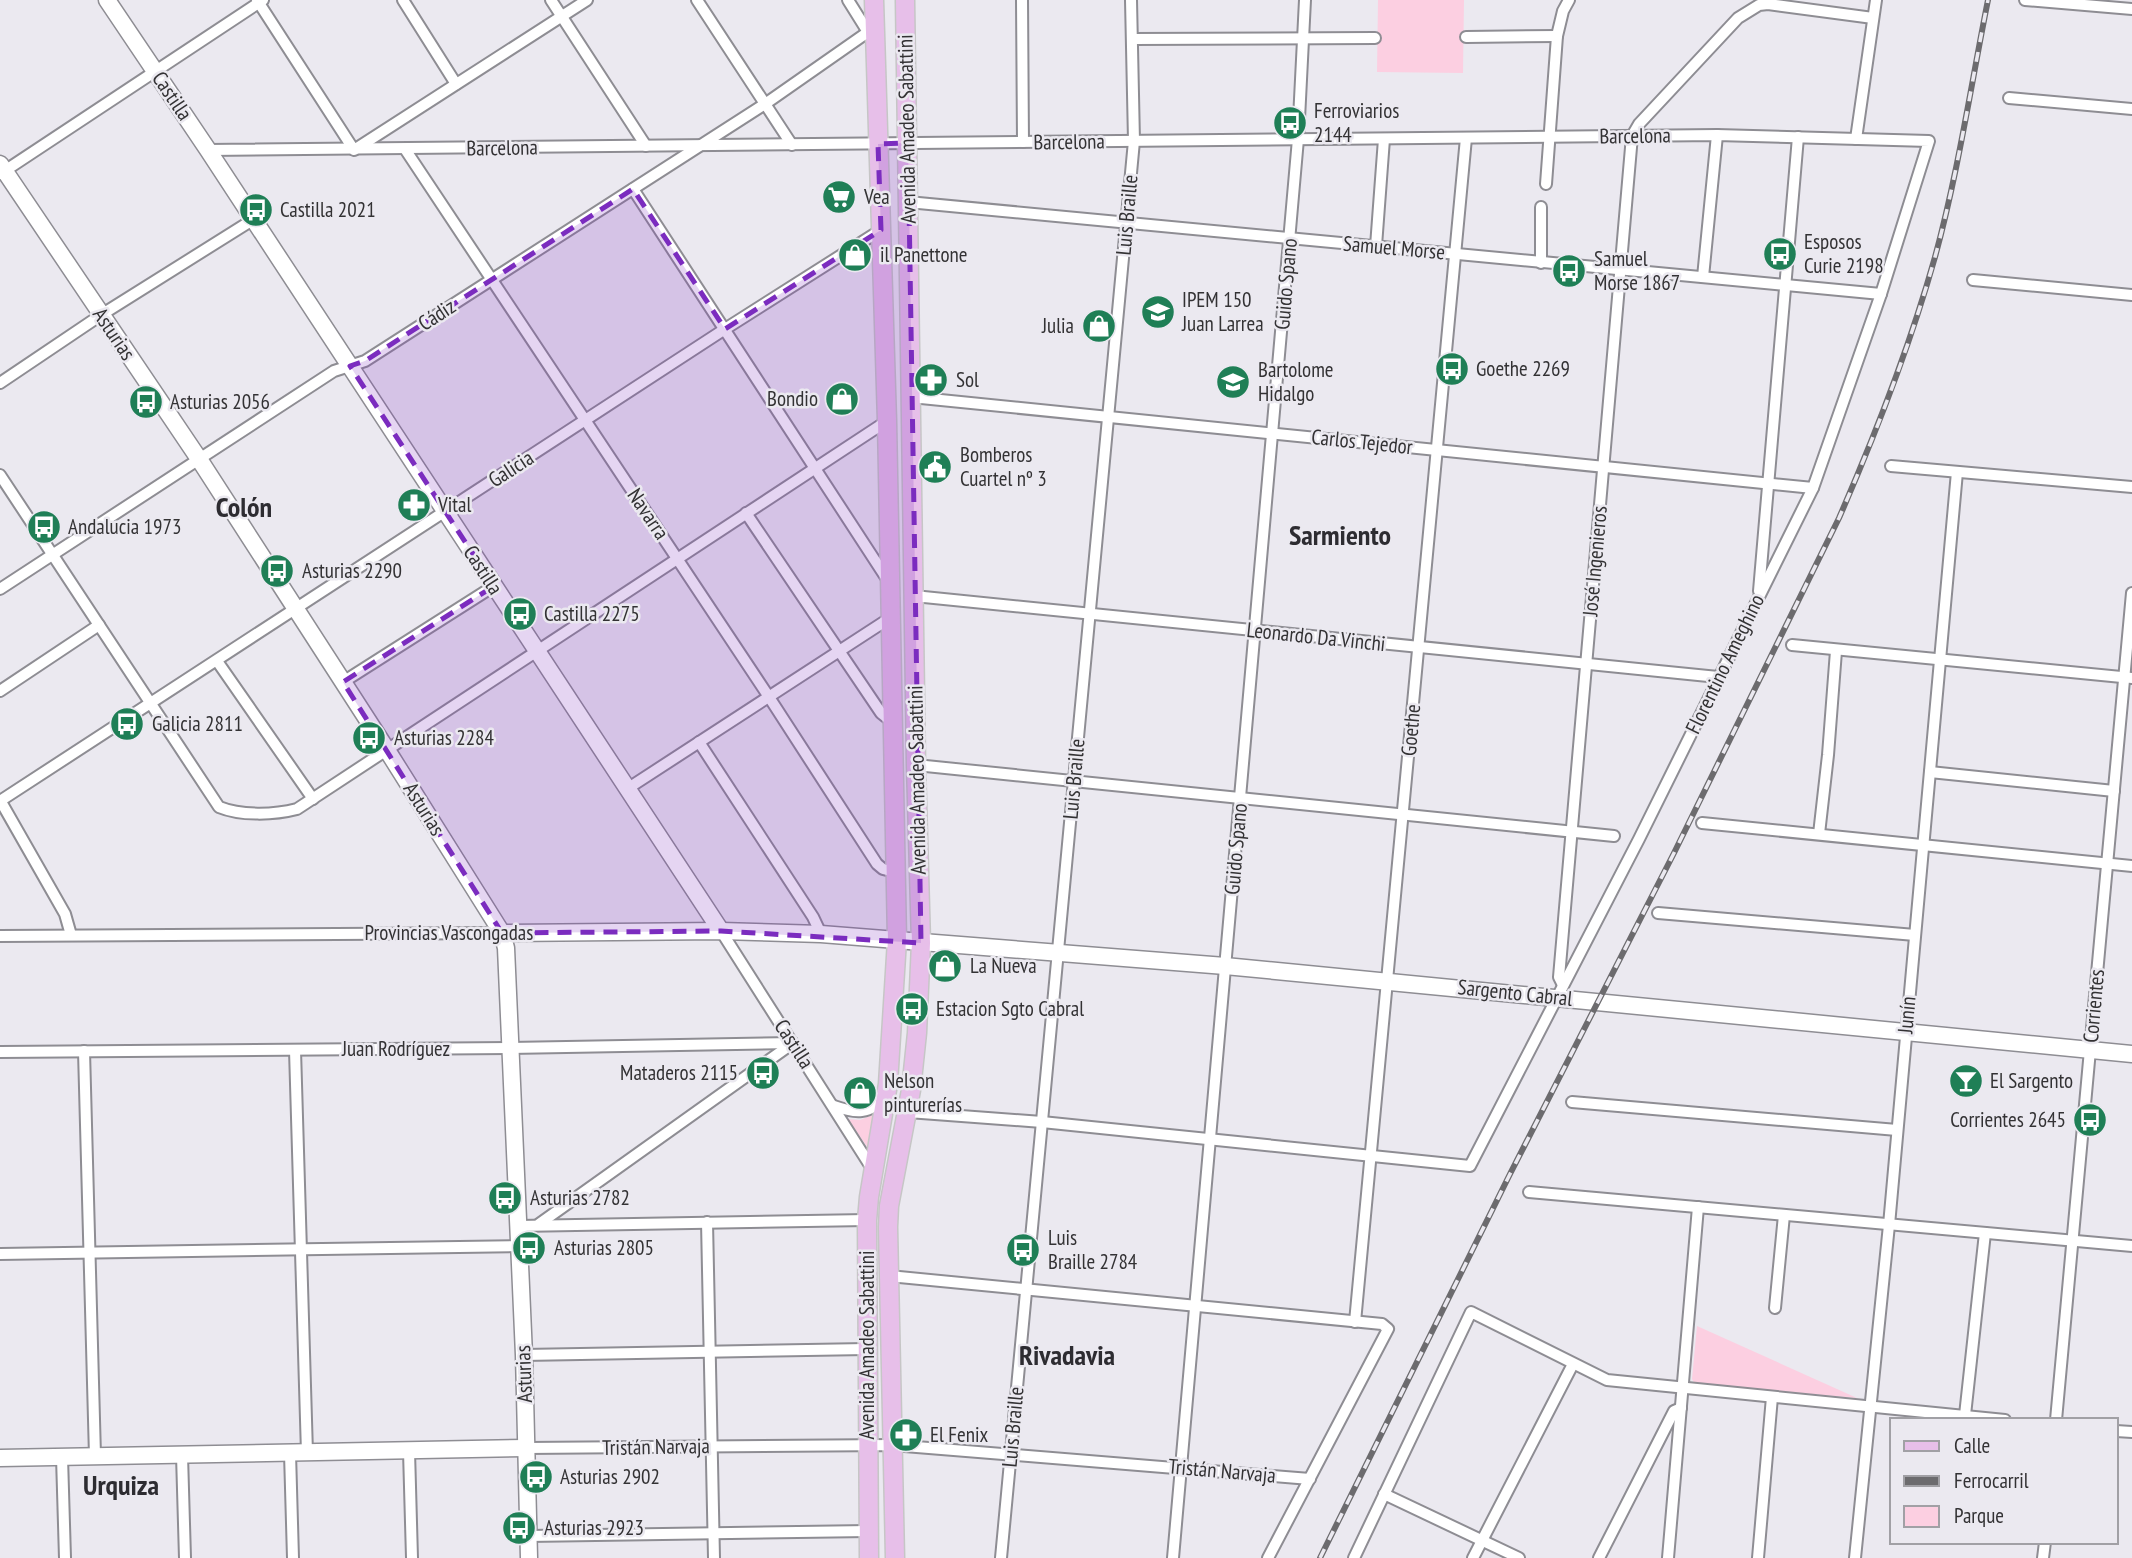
<svg xmlns="http://www.w3.org/2000/svg" width="2132" height="1558" viewBox="0 0 2132 1558" font-family="'PT Sans Narrow',sans-serif">
	<style>
		.park { fill: #fccfe1 }
		.lines { fill: none; stroke-linecap: round; stroke-linejoin: round }
		.street-casing { stroke: #8e8d93; stroke-width: 14 }
		.secondary-casing { stroke: #8e8d93; stroke-width: 19 }
		.primary-casing { stroke: #c6c6c6; stroke-width: 21 }
		.street { stroke: #fff; stroke-width: 10 }
		.secondary { stroke: #fff; stroke-width: 16 }
		.primary { stroke: #e7bfe9; stroke-width: 18 }
		.rail-casing { stroke: #6c6b6e; stroke-width: 6 }
		.rail { stroke: #ebe9f0; stroke-width: 3.5; stroke-dasharray: 10; stroke-linecap: butt }
		.marked { fill: #7b2cbf; fill-opacity: 0.2; stroke: #7b2cbf; stroke-width: 5; stroke-dasharray: 14 9; stroke-linejoin: round }
		.labels { text-anchor: middle; stroke-width: 5; stroke-linejoin: round; paint-order: stroke }
		.street-label { font-size: 21px; fill: #333234; stroke: #ebe9f0 }
		.poi-label { font-size: 21px; fill: #333234; stroke: #ebe9f0; text-anchor: start }
		.district-label { font-size: 28px; font-weight: bold; fill: #2d2c31; stroke: #ebe9f0 }
	</style>
	<rect width="100%" height="100%" fill="#ebe9f0"/>
	<g class="park">
		<polygon points="1378,0 1464,0 1463,73 1377,72"/>
		<polygon points="875,1114 870,1151 848,1119 860,1120"/>
		<polygon points="1697,1326 1857,1398 1695,1384 1692,1379"/>
	</g>
	<g class="lines">
		<g class="street-casing">
			<g id="street">
				<polyline points="257,0 354,150 587,0"/>
				<polyline points="403,0 456,84"/>
				<polyline points="551,0 646,146"/>
				<polyline points="697,0 792,145"/>
				<polyline points="848,0 868,32 873,33"/>
				<polyline points="1022,0 1023,142"/>
				<polyline points="2025,0 2132,9"/>
				<polyline points="1466,37 1557,36"/>
				<polyline points="1132,39 1375,38"/>
				<polyline points="2009,98 2132,109"/>
				<polyline points="1856,139 1876,0"/>
				<polyline points="405,149 769,697 877,864 883,869 895,872"/>
				<polyline points="208,150 1717,135 1929,141 1881,294 1813,488 1639,839 1470,1166 1042,1122 908,1112"/>
				<polyline points="0,174 263,0"/>
				<polyline points="1546,184 1557,36 1563,11 1569,0"/>
				<polyline points="633,189 887,579"/>
				<polyline points="908,202 1881,294"/>
				<polyline points="1376,246 1384,139"/>
				<polyline points="1541,263 1541,207"/>
				<polyline points="1703,277 1717,135"/>
				<polyline points="1973,280 2132,295"/>
				<polyline points="0,383 101,315 254,219"/>
				<polyline points="911,397 1813,488"/>
				<polyline points="1891,466 2132,487"/>
				<path d="M0 475 219 807C241 816 274 815 297 809L887 421"/>
				<polyline points="746,513 881,713 891,721"/>
				<polyline points="0,589 334,371 365,361 765,104 868,32"/>
				<polyline points="1759,591 1798,137"/>
				<polyline points="914,596 1718,677"/>
				<polyline points="1792,645 2132,678"/>
				<polyline points="217,661 313,799"/>
				<polyline points="343,682 494,586"/>
				<polyline points="0,691 99,625"/>
				<polyline points="699,742 813,917 821,934"/>
				<polyline points="916,765 1614,836"/>
				<polyline points="1930,772 2114,791"/>
				<polyline points="627,789 890,618"/>
				<polyline points="0,800 65,914 71,935"/>
				<polyline points="0,801 725,329 881,230"/>
				<polyline points="1702,823 2132,866"/>
				<polyline points="1819,834 1828,755 1836,651"/>
				<polyline points="1658,913 1915,935"/>
				<polyline points="721,931 873,1170"/>
				<polyline points="0,936 502,933"/>
				<polyline points="1563,985 1559,977 1632,136 1639,124 1738,18 1759,5 1768,4 1873,18"/>
				<polyline points="295,1050 307,1453"/>
				<polyline points="84,1051 95,1456"/>
				<polyline points="0,1052 510,1048 793,1043"/>
				<polyline points="1572,1102 1897,1130"/>
				<path d="M834 1106C854 1113 872 1116 882 1095"/>
				<polyline points="1529,1192 2132,1246"/>
				<polyline points="707,1222 714,1558"/>
				<polyline points="539,1224 793,1043"/>
				<polyline points="518,1226 867,1220"/>
				<polyline points="0,1254 519,1246"/>
				<polyline points="889,1276 1382,1324 1388,1329 1268,1558"/>
				<polyline points="1775,1308 1784,1215"/>
				<polyline points="1355,1322 1466,138"/>
				<polyline points="524,1355 867,1349"/>
				<polyline points="1965,1415 1985,1233"/>
				<polyline points="2056,1420 2132,593"/>
				<polyline points="2116,1431 2132,1432"/>
				<polyline points="526,1448 892,1445 1310,1479"/>
				<polyline points="409,1451 412,1558"/>
				<polyline points="290,1453 293,1558"/>
				<polyline points="182,1455 185,1558"/>
				<polyline points="62,1457 65,1558"/>
				<polyline points="1384,1494 1519,1558"/>
				<polyline points="528,1536 869,1531"/>
				<polyline points="1001,1558 1134,141 1131,0"/>
				<polyline points="1173,1558 1298,139 1305,0"/>
				<polyline points="1354,1558 1471,1312 1607,1380 2005,1420"/>
				<polyline points="1473,1558 1573,1364"/>
				<polyline points="1599,1558 1674,1411 1681,1408"/>
				<polyline points="1668,1558 1698,1207"/>
				<polyline points="1758,1558 1772,1397"/>
				<polyline points="1855,1558 1889,1225 1957,472"/>
				<polyline points="2043,1558 2045,1542"/>
			</g>
		</g>
		<g class="secondary-casing">
			<g id="secondary">
				<polyline points="107,0 208,150 721,931"/>
				<polyline points="0,164 199,459 387,750 502,933 506,948 524,1355 529,1558"/>
				<polyline points="502,933 721,931 821,934 1225,966 2132,1054"/>
				<polyline points="0,1458 526,1448"/>
			</g>
		</g>
		<g class="primary-casing">
			<g id="primary">
				<polyline points="869,1558 867,1220 869,1197 888,1084 897,940 887,421 874,0"/>
				<polyline points="895,1558 888,1227 889,1206 911,1090 917,1033 921,943 916,765 905,0"/>
			</g>
		</g>
		<use href="#street" class="street"/>
		<use href="#secondary" class="secondary"/>
		<use href="#primary" class="primary"/>
		<g class="rail-casing">
			<path id="rail" d="M1320 1558 1510 1174 1674 853 1839 518C1876 433 1910 346 1935 257 1958 173 1971 85 1988 0"/>
		</g>
		<use href="#rail" class="rail"/>
	</g>
	<path class="marked" d="M908 143 921 943 721 931 502 933 343 682 494 586 350 366 365 361 633 189 725 329 881 230 878 144Z"/>
	<defs>
		<g id="bus-disc" transform="scale(1.75)"><circle r="9.5" fill="#1f7f56" stroke="#ebe9f0"/><path d="M-5-6H5V4H4V6H2V4H-2V6H-4V4H-5ZM-3.5-4V0h7V-4ZM-3.5 1.2v1.5H-2V1.2ZM2 1.2v1.5H3.5V1.2Z" fill="#fff"/></g>
		<g id="supermarket-disc" transform="scale(1.75)"><circle r="9.5" fill="#1f7f56" stroke="#ebe9f0"/><path d="M-6-5.5h2.5l.6 2H6L4.5 2H-2.5L-4.4-4H-6ZM-1.5 3.2a1.3 1.3 0 1 0 .1 0ZM3 3.2a1.3 1.3 0 1 0 .1 0Z" fill="#fff"/></g>
		<g id="shop-disc" transform="scale(1.75)"><circle r="9.5" fill="#1f7f56" stroke="#ebe9f0"/><path d="M-5-2.5h2.3a2.7 3.5 0 0 1 5.4 0H5L5.5 6h-11ZM-1.5-2.5h3a1.5 2.3 0 0 0-3 0Z" fill="#fff"/></g>
		<g id="school-disc" transform="scale(1.75)"><circle r="9.5" fill="#1f7f56" stroke="#ebe9f0"/><path d="M0-5L7-2L0 1L-7-2ZM-4 1L0 2.5L4 1V4Q0 6-4 4Z" fill="#fff"/></g>
		<g id="pharmacy-disc" transform="scale(1.75)"><circle r="9.5" fill="#1f7f56" stroke="#ebe9f0"/><path d="M-2-6h4v4h4v4h-4v4h-4v-4h-4v-4h4Z" fill="#fff"/></g>
		<g id="civic-disc" transform="scale(1.75)"><circle r="9.5" fill="#1f7f56" stroke="#ebe9f0"/><path d="M-.6-6.5H3V-4.5H.6V-3L4-1V1h2V6H-6V1h2V-1L-.6-3ZM-1.2 2.5V6h2.4V2.5Z" fill="#fff"/></g>
		<g id="bar-disc" transform="scale(1.75)"><circle r="9.5" fill="#1f7f56" stroke="#ebe9f0"/><path d="M-6-5H6L.8 .8V4.5H3.5V6h-7V4.5H-.8V.8Z" fill="#fff"/></g>
	</defs>
	<g fill-rule="evenodd">
		<use href="#bus-disc" x="1290" y="123"/>
		<use href="#supermarket-disc" x="839" y="197"/>
		<use href="#bus-disc" x="256" y="210"/>
		<use href="#bus-disc" x="1780" y="254"/>
		<use href="#shop-disc" x="855" y="255"/>
		<use href="#bus-disc" x="1569" y="271"/>
		<use href="#school-disc" x="1158" y="312"/>
		<use href="#shop-disc" x="1099" y="326"/>
		<use href="#bus-disc" x="1452" y="369"/>
		<use href="#pharmacy-disc" x="931" y="380"/>
		<use href="#school-disc" x="1233" y="382"/>
		<use href="#shop-disc" x="842" y="399"/>
		<use href="#bus-disc" x="146" y="402"/>
		<use href="#civic-disc" x="935" y="467"/>
		<use href="#pharmacy-disc" x="414" y="505"/>
		<use href="#bus-disc" x="44" y="527"/>
		<use href="#bus-disc" x="277" y="571"/>
		<use href="#bus-disc" x="520" y="614"/>
		<use href="#bus-disc" x="127" y="724"/>
		<use href="#bus-disc" x="369" y="738"/>
		<use href="#shop-disc" x="945" y="966"/>
		<use href="#bus-disc" x="912" y="1009"/>
		<use href="#bus-disc" x="763" y="1073"/>
		<use href="#bar-disc" x="1966" y="1081"/>
		<use href="#shop-disc" x="860" y="1093"/>
		<use href="#bus-disc" x="2090" y="1120"/>
		<use href="#bus-disc" x="505" y="1198"/>
		<use href="#bus-disc" x="529" y="1248"/>
		<use href="#bus-disc" x="1023" y="1250"/>
		<use href="#pharmacy-disc" x="906" y="1435"/>
		<use href="#bus-disc" x="536" y="1477"/>
		<use href="#bus-disc" x="519" y="1528"/>
	</g>
	<g class="labels">
		<g class="street-label">
			<text transform="translate(172 96) rotate(56)" y="7">Castilla</text>
			<text transform="translate(907 129) rotate(-91)" y="7">Avenida Amadeo Sabattini</text>
			<text transform="translate(1635 136) rotate(-1)" y="7">Barcelona</text>
			<text transform="translate(1069 142) rotate(-1)" y="7">Barcelona</text>
			<text transform="translate(502 148) rotate(-1)" y="7">Barcelona</text>
			<text transform="translate(1127 215) rotate(-85)" y="7">Luis Braille</text>
			<text transform="translate(1394 248) rotate(5)" y="7">Samuel Morse</text>
			<text transform="translate(1286 284) rotate(-85)" y="7">Guido Spano</text>
			<text transform="translate(437 315) rotate(-33)" y="7">Cádiz</text>
			<text transform="translate(114 334) rotate(56)" y="7">Asturias</text>
			<text transform="translate(1362 442) rotate(6)" y="7">Carlos Tejedor</text>
			<text transform="translate(511 469) rotate(-33)" y="7">Galicia</text>
			<text transform="translate(648 514) rotate(56)" y="7">Navarra</text>
			<text transform="translate(1595 561) rotate(-85)" y="7">José Ingenieros</text>
			<text transform="translate(483 570) rotate(57)" y="7">Castilla</text>
			<text transform="translate(1316 637) rotate(6)" y="7">Leonardo Da Vinchi</text>
			<text transform="translate(1725 664) rotate(-64)" y="7">Florentino Ameghino</text>
			<text transform="translate(1411 730) rotate(-85)" y="7">Goethe</text>
			<text transform="translate(1074 779) rotate(-85)" y="7">Luis Braille</text>
			<text transform="translate(917 780) rotate(-91)" y="7">Avenida Amadeo Sabattini</text>
			<text transform="translate(424 809) rotate(58)" y="7">Asturias</text>
			<text transform="translate(1236 849) rotate(-85)" y="7">Guido Spano</text>
			<text x="449" y="940">Provincias Vascongadas</text>
			<text transform="translate(1515 993) rotate(6)" y="7">Sargento Cabral</text>
			<text transform="translate(2094 1006) rotate(-85)" y="7">Corrientes</text>
			<text transform="translate(1907 1015) rotate(-85)" y="7">Junín</text>
			<text transform="translate(794 1044) rotate(57)" y="7">Castilla</text>
			<text x="396" y="1056">Juan Rodríguez</text>
			<text transform="translate(867 1345) rotate(-90)" y="7">Avenida Amadeo Sabattini</text>
			<text transform="translate(524 1374) rotate(-92)" y="7">Asturias</text>
			<text transform="translate(1013 1427) rotate(-85)" y="7">Luis Braille</text>
			<text transform="translate(656 1447) rotate(-1)" y="7">Tristán Narvaja</text>
			<text transform="translate(1222 1471) rotate(5)" y="7">Tristán Narvaja</text>
		</g>
		<g class="poi-label">
			<text x="1314" y="118">Ferroviarios<tspan x="1314" dy="24">2144</tspan></text>
			<text x="864" y="204">Vea</text>
			<text x="280" y="217">Castilla 2021</text>
			<text x="1804" y="249">Esposos<tspan x="1804" dy="24">Curie 2198</tspan></text>
			<text x="880" y="262">il Panettone</text>
			<text x="1594" y="266">Samuel<tspan x="1594" dy="24">Morse 1867</tspan></text>
			<text x="1182" y="307">IPEM 150<tspan x="1182" dy="24">Juan Larrea</tspan></text>
			<text x="1074" y="333" text-anchor="end">Julia</text>
			<text x="1476" y="376">Goethe 2269</text>
			<text x="1258" y="377">Bartolome<tspan x="1258" dy="24">Hidalgo</tspan></text>
			<text x="956" y="387">Sol</text>
			<text x="818" y="406" text-anchor="end">Bondio</text>
			<text x="170" y="409">Asturias 2056</text>
			<text x="960" y="462">Bomberos<tspan x="960" dy="24">Cuartel nº 3</tspan></text>
			<text x="438" y="512">Vital</text>
			<text x="68" y="534">Andalucia 1973</text>
			<text x="302" y="578">Asturias 2290</text>
			<text x="544" y="621">Castilla 2275</text>
			<text x="152" y="731">Galicia 2811</text>
			<text x="394" y="745">Asturias 2284</text>
			<text x="970" y="973">La Nueva</text>
			<text x="936" y="1016">Estacion Sgto Cabral</text>
			<text x="738" y="1080" text-anchor="end">Mataderos 2115</text>
			<text x="884" y="1088">Nelson<tspan x="884" dy="24">pinturerías</tspan></text>
			<text x="1990" y="1088">El Sargento</text>
			<text x="2066" y="1127" text-anchor="end">Corrientes 2645</text>
			<text x="530" y="1205">Asturias 2782</text>
			<text x="1048" y="1245">Luis<tspan x="1048" dy="24">Braille 2784</tspan></text>
			<text x="554" y="1255">Asturias 2805</text>
			<text x="930" y="1442">El Fenix</text>
			<text x="560" y="1484">Asturias 2902</text>
			<text x="544" y="1535">Asturias 2923</text>
		</g>
		<g class="district-label">
			<text x="244" y="517">Colón</text>
			<text x="1340" y="545">Sarmiento</text>
			<text x="1067" y="1365">Rivadavia</text>
			<text x="121" y="1495">Urquiza</text>
		</g>
	</g>
	<rect x="1890" y="1418" width="228" height="126" fill="#ebe9f0" stroke="#a1a0a5" stroke-width="2"/>
	<rect x="1904" y="1441" width="35" height="10" fill="#e7bfe9" stroke="#a1a0a5" stroke-width="2"/>
	<text x="1954" y="1453" font-size="21" fill="#333234">Calle</text>
	<rect x="1904" y="1476" width="35" height="10" fill="#6c6b6e" stroke="#a1a0a5" stroke-width="2"/>
	<text x="1954" y="1488" font-size="21" fill="#333234">Ferrocarril</text>
	<rect x="1904" y="1506" width="35" height="21" fill="#fccfe1" stroke="#a1a0a5" stroke-width="2"/>
	<text x="1954" y="1523" font-size="21" fill="#333234">Parque</text>
</svg>
